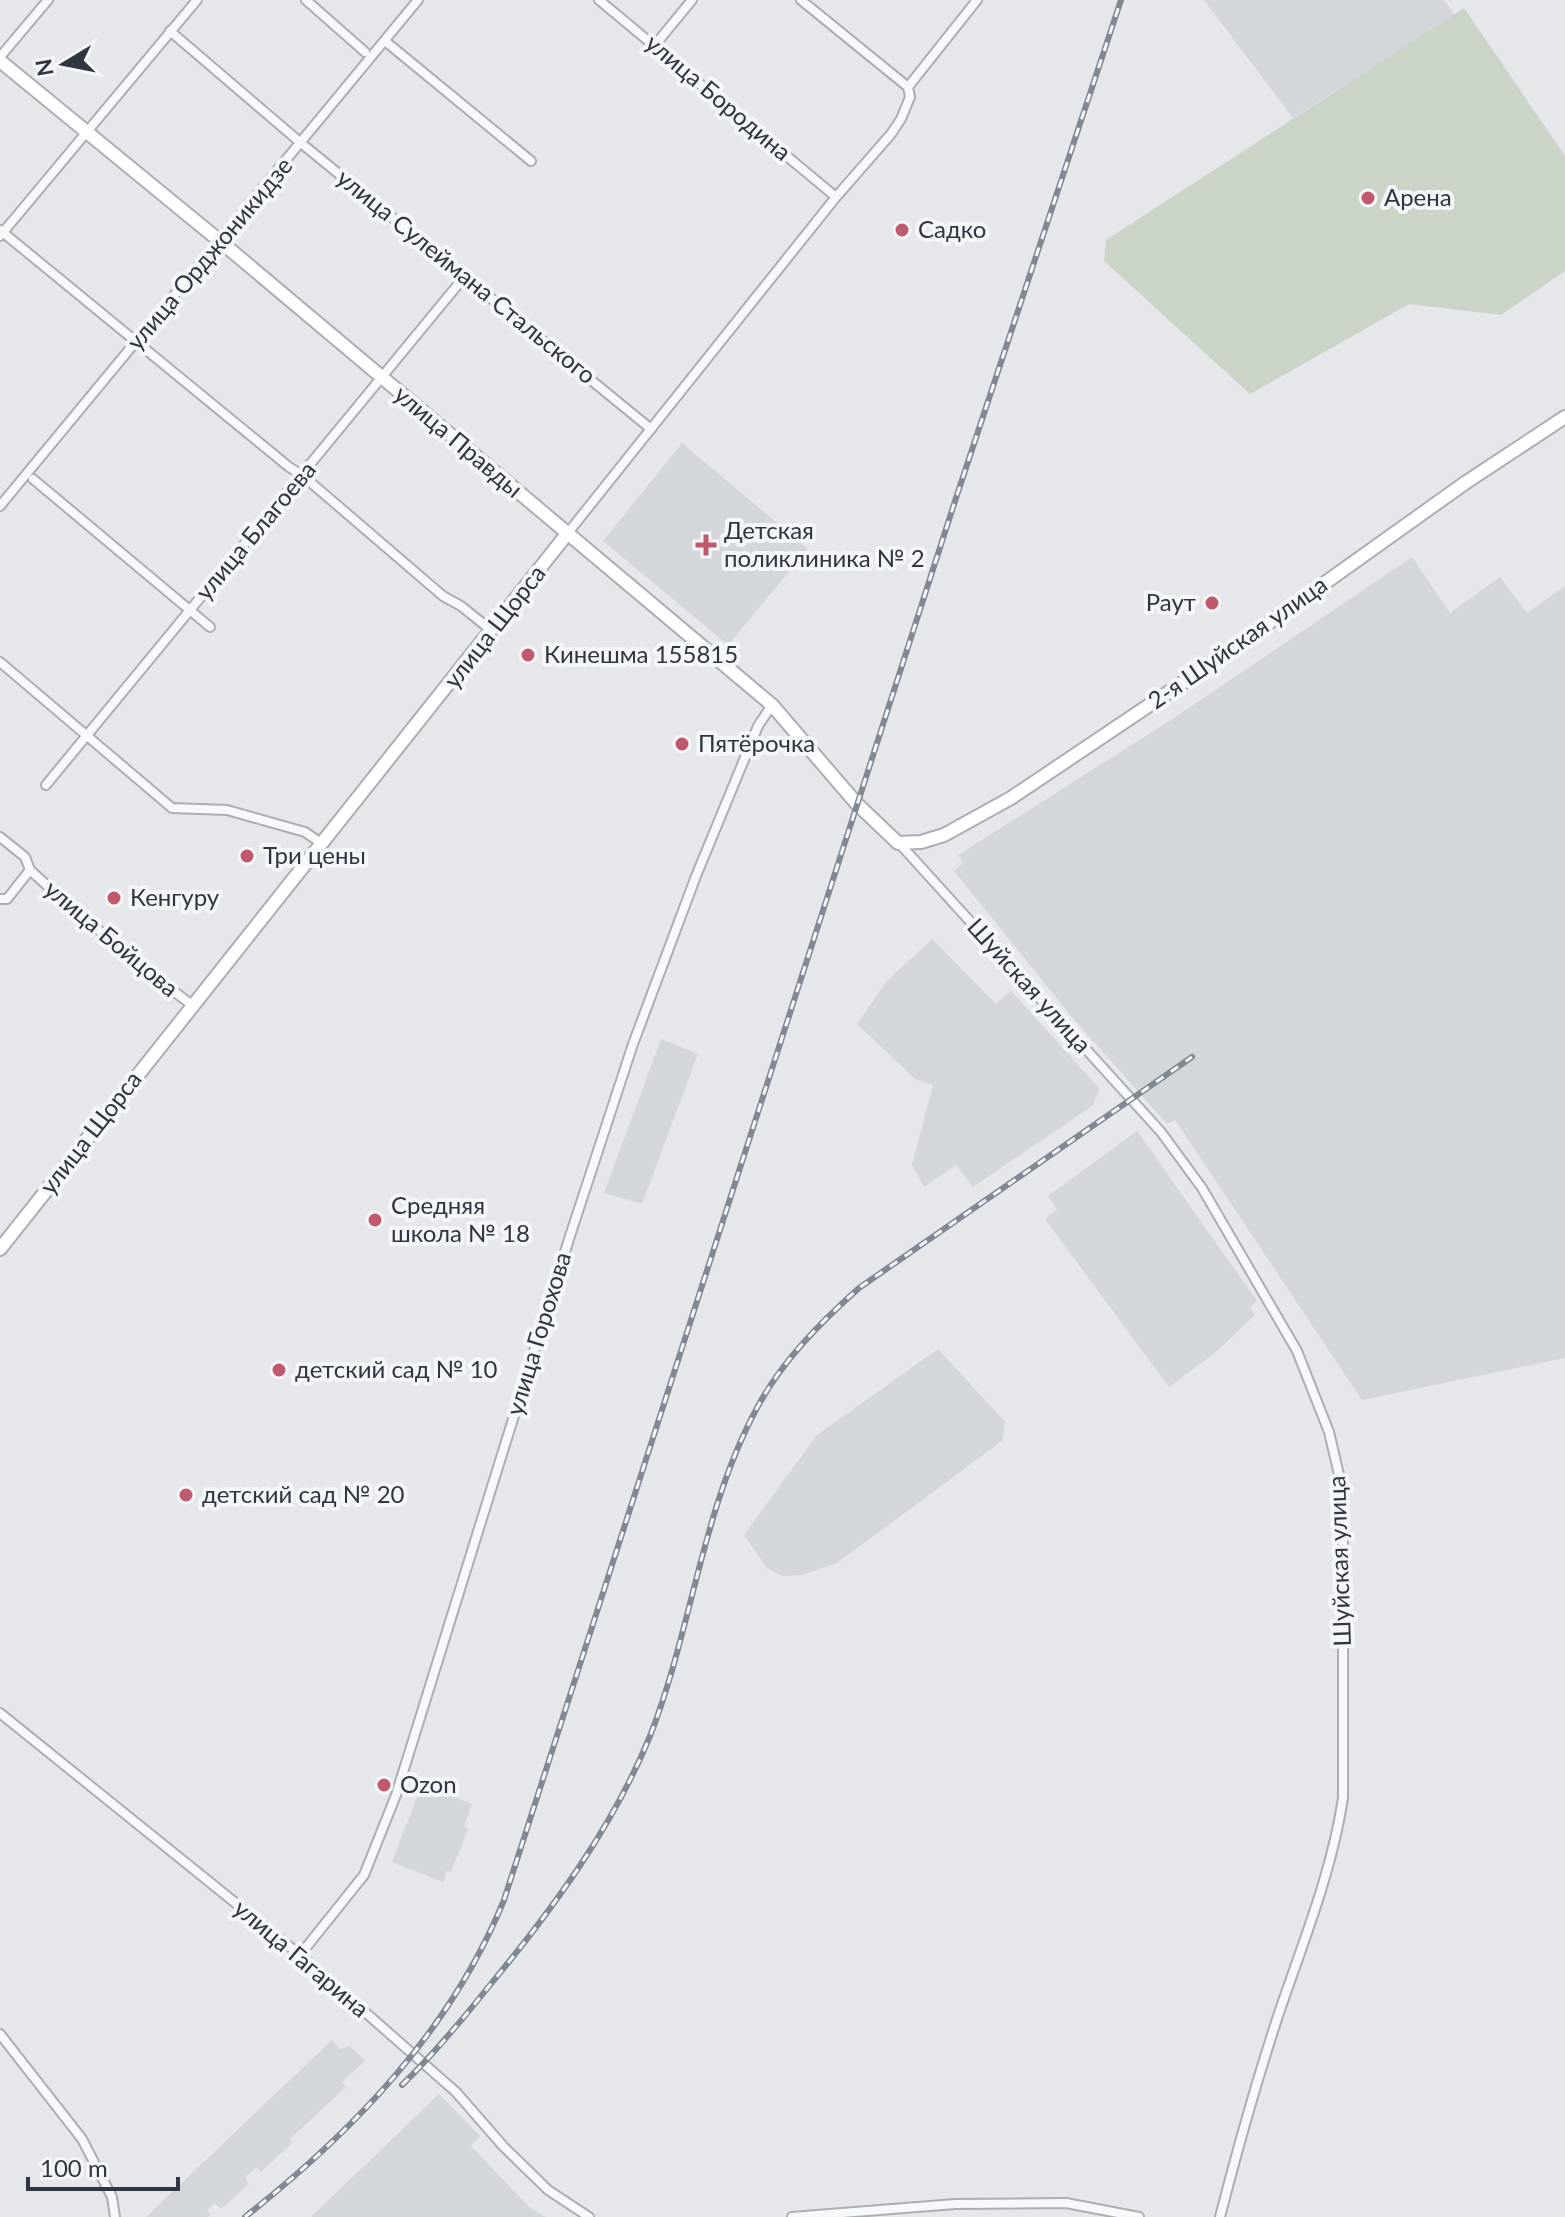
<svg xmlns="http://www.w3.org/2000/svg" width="1565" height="2217" viewBox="0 0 1565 2217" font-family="Lato,sans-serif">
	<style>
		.built { fill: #d3d7dc }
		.green { fill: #cad4c7 }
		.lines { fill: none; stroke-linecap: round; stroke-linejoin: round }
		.street-casing { stroke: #aaaeb5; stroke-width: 12 }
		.secondary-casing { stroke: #aaaeb5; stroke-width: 16 }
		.street { stroke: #f7f8f9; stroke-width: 8 }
		.secondary { stroke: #fff; stroke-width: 12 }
		.rail-casing { stroke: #808893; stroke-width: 6 }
		.rail { stroke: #f4f6f8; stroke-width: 3; stroke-dasharray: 9; stroke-linecap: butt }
		.poi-dot { fill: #c0596d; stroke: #f4f6f8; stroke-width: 3 }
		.labels { text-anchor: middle; stroke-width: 8; stroke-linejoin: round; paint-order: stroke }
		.street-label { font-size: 24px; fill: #2e3641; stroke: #f4f6f8 }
		.poi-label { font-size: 24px; fill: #2e3641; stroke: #f4f6f8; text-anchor: start }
	</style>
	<rect width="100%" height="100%" fill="#e5e7eb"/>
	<g class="built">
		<polygon points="1204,0 1444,0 1455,15 1293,118"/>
		<polygon points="682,443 808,549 728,645 603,541"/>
		<polygon points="1412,557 1450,613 1500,577 1527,613 1565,586 1565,1358 1362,1400 1175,1120 1167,1124 1071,1016 954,871 963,863 958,855 1174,718"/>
		<polygon points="932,939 996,1004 1011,991 1100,1089 1092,1106 973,1187 956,1165 924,1187 912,1165 933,1085 915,1079 857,1024 886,982"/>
		<polygon points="661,1039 698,1054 642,1204 604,1193"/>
		<polygon points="1137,1131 1257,1301 1250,1307 1255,1315 1217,1351 1169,1387 1045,1219 1057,1209 1048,1196"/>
		<polygon points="938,1349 1005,1422 1002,1441 837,1563 802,1575 782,1576 767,1568 744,1535 817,1435"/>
		<polygon points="422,1784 472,1804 464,1826 468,1829 451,1872 447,1871 443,1882 392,1862"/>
		<polygon points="332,2040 340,2049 350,2046 365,2061 342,2082 346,2087 290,2139 292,2143 261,2172 257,2167 245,2177 249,2184 221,2209 215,2203 207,2210 211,2215 208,2217 146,2217"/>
		<polygon points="439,2094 480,2136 471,2146 529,2207 546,2217 311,2217"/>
	</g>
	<polygon class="green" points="1464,8 1565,156 1565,271 1501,315 1409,304 1250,394 1104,261 1106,240"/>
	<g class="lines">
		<g class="street-casing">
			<g id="street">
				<polyline points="306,0 365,52"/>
				<polyline points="599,0 836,197"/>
				<polyline points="801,0 908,87"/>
				<polyline points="170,31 301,143 651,429"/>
				<polyline points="385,41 531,161"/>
				<polyline points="655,45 692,0"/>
				<polyline points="0,57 48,0"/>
				<polyline points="0,230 289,467 302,475 443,596 461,606 491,630"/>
				<polyline points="0,236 197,0"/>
				<polyline points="33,479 210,627"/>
				<polyline points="0,506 418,0"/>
				<polyline points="567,534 836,197 891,134 901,119 910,97 908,87 977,0"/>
				<polyline points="0,662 172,808 227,810 305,832 321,843"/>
				<polyline points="46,785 465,276"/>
				<polyline points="0,837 25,857 30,870 52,890 144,969 192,1005"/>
				<path d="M899 843 1161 1132 1202 1188 1297 1351 1329 1432 1340 1479 1343 1508V1798C1332 1871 1304 1940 1280 2010 1257 2079 1238 2147 1220 2217"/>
				<polyline points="0,899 7,899 30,870"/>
				<polyline points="0,1713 300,1955 456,2092 503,2146 548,2190 589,2217"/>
				<polyline points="300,1955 364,1875 396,1795 569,1239 633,1044 696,876 758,726 772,705"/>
				<polyline points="0,2034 82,2139 112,2197 115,2217"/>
				<polyline points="792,2217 955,2204 1066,2203 1139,2217"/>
			</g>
		</g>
		<g class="secondary-casing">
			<g id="secondary">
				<polyline points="0,61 221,242 772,705 857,804 898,843 921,842 944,835 1011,798 1221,657 1465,483 1565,417"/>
				<polyline points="0,1249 567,534"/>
			</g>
		</g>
		<use href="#street" class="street"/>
		<use href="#secondary" class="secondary"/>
		<g class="rail-casing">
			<g id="rail">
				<path d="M402 2085C434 2054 462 2020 490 1985 552 1910 613 1827 650 1736 692 1629 702 1509 757 1408 781 1362 821 1322 859 1288L1192 1057"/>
				<path d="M245 2217C355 2130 451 2030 504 1900L956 498 1121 0"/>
			</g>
		</g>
		<use href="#rail" class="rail"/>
	</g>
	<g class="poi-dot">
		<circle cx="1368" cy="198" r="8"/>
		<circle cx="902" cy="230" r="8"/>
		<path d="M702 533h8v8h8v8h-8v8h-8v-8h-8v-8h8z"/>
		<circle cx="1212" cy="603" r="8"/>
		<circle cx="528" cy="655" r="8"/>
		<circle cx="682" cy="744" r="8"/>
		<circle cx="247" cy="856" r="8"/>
		<circle cx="114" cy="898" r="8"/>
		<circle cx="375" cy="1220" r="8"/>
		<circle cx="279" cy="1370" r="8"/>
		<circle cx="186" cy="1495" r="8"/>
		<circle cx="384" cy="1785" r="8"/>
	</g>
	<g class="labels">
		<g class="street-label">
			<text transform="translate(718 98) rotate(40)" y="8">улица Бородина</text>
			<text transform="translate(210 254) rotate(-50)" y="8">улица Орджоникидзе</text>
			<text transform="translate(466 277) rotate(39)" y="8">улица Сулеймана Стальского</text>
			<text transform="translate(458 442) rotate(40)" y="8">улица Правды</text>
			<text transform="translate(256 531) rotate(-50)" y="8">улица Благоева</text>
			<text transform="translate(495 627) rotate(-52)" y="8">улица Щорса</text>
			<text transform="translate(1238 643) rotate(-35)" y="8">2-я Шуйская улица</text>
			<text transform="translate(111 939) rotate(40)" y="8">улица Бойцова</text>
			<text transform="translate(1029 986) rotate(48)" y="8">Шуйская улица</text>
			<text transform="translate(91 1133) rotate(-52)" y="8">улица Щорса</text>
			<text transform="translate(539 1334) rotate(-73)" y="8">улица Горохова</text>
			<text transform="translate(1340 1561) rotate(-92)" y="8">Шуйская улица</text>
			<text transform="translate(301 1959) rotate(40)" y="8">улица Гагарина</text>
		</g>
		<g class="poi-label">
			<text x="1384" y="206">Арена</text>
			<text x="918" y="238">Садко</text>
			<text x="724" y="539">Детская<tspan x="724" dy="28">поликлиника № 2</tspan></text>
			<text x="1196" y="611" text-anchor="end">Раут</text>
			<text x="544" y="663">Кинешма 155815</text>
			<text x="698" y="752">Пятёрочка</text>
			<text x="263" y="864">Три цены</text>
			<text x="130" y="906">Кенгуру</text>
			<text x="391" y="1214">Средняя<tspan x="391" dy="28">школа № 18</tspan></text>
			<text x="295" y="1378">детский сад № 10</text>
			<text x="202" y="1503">детский сад № 20</text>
			<text x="400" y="1793">Ozon</text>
		</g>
	</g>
	<g transform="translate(64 64) rotate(260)" stroke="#f4f6f8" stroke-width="6" paint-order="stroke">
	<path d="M0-6L14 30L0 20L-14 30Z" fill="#2e3641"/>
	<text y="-12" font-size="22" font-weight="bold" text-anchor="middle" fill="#2e3641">N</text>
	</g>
	<path d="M28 2177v12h150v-12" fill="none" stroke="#2e3641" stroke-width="4"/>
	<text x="40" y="2177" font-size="24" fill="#2e3641" stroke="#f4f6f8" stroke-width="6" paint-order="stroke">100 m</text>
</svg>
